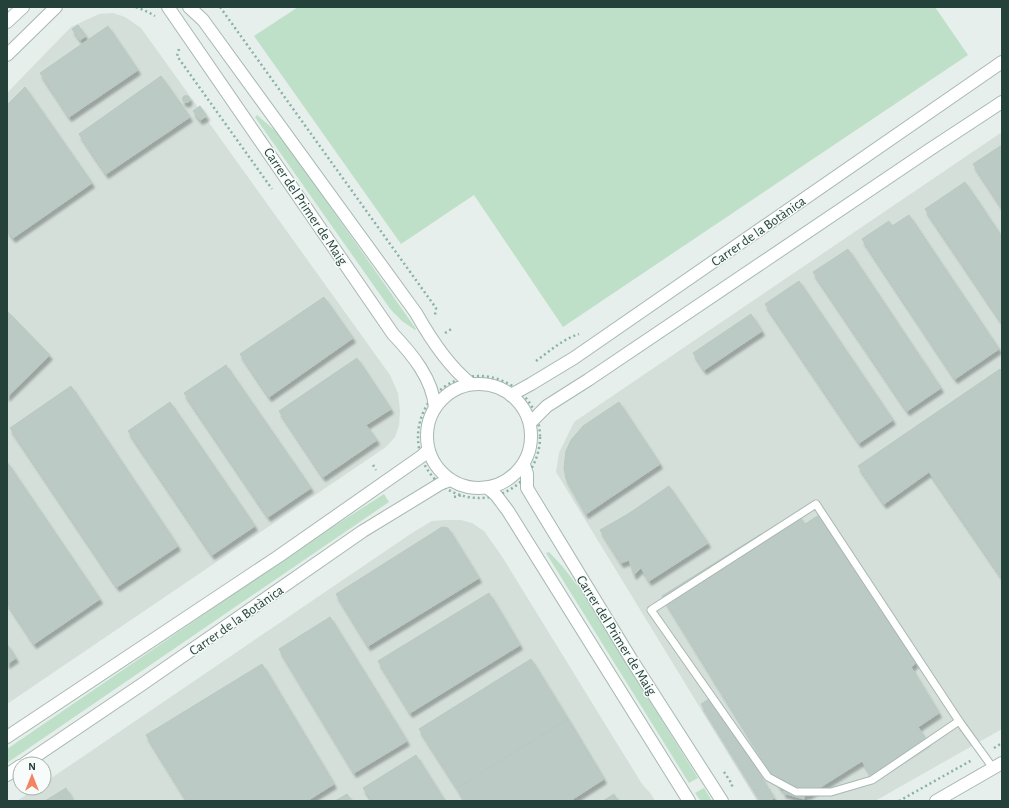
<svg xmlns="http://www.w3.org/2000/svg" width="1009" height="808" viewBox="0 0 1009 808" font-family="'Alegreya Sans',sans-serif">
	<style>
		.built { fill: #d4dfda }
		.green { fill: #bfe0c8 }
		.building { fill: #bbcac4; stroke: #b8c9c2; filter: url(#shadow) }
		.lines { fill: none; stroke-linecap: round; stroke-linejoin: round }
		.lane-casing { stroke: #a8b8b2; stroke-width: 9 }
		.street-casing { stroke: #a8b8b2; stroke-width: 14 }
		.path { stroke: #86b3a5; stroke-width: 2.5; stroke-dasharray: 2 3; stroke-linecap: butt }
		.lane { stroke: #fff; stroke-width: 7 }
		.street { stroke: #fff; stroke-width: 12 }
		.labels { text-anchor: middle; stroke-width: 3; stroke-linejoin: round; paint-order: stroke }
		.street-label { font-size: 14px; fill: #24423a; stroke: #f7fbf9 }
	</style>
	<defs>
		<filter id="shadow"><feDropShadow dx="2.5" dy="4.5" stdDeviation="1" flood-color="#0004"/></filter>
	</defs>
	<rect width="100%" height="100%" fill="#e6efeb"/>
	<g class="built">
		<polygon points="113,13 125,17 141,28 390,375 398,393 400,411 399,426 395,437 386,447 7,704 7,93 71,27 99,14"/>
		<polygon points="1002,132 1002,729 875,801 757,801 556,472 559,453 574,422"/>
		<polygon points="446,520 461,520 472,523 484,531 501,555 642,784 651,794 655,801 17,801 36,788 44,788 44,783 412,533 432,521"/>
	</g>
	<g class="green">
		<polygon points="298,7 935,7 968,55 563,327 474,195 401,244 254,36"/>
		<polygon points="257,115 280,135 416,329 415,330 402,321 391,310 255,117"/>
		<polygon points="384,494 389,502 7,763 7,749 328,530"/>
		<polygon points="549,552 563,567 580,589 698,778 689,783 546,553"/>
		<polygon points="704,788 712,801 701,801 695,793"/>
	</g>
	<g class="building">
		<polygon points="78,25 86,36 80,40 72,29"/>
		<polygon points="108,26 138,70 69,117 40,73"/>
		<polygon points="161,76 190,117 106,174 79,134"/>
		<polygon points="25,87 92,183 13,238 7,230 7,105"/>
		<circle cx="186" cy="99" r="3.5"/>
		<polygon points="200,106 207,116 200,120 193,111"/>
		<polygon points="1002,145 1002,208 973,164"/>
		<polygon points="965,182 1002,237 1002,323 925,209"/>
		<polygon points="909,215 999,349 955,379 862,239 889,221 892,226"/>
		<polygon points="848,249 941,388 907,411 813,272"/>
		<polygon points="799,281 893,420 859,443 765,304"/>
		<polygon points="324,297 353,338 269,397 240,354"/>
		<polygon points="7,311 50,355 7,397"/>
		<polygon points="751,314 762,331 704,370 693,353"/>
		<polygon points="357,358 391,409 366,425 377,440 323,477 279,411"/>
		<polygon points="226,365 311,488 268,517 184,393"/>
		<polygon points="1000,369 1002,372 1002,578 929,472 884,504 858,466"/>
		<polygon points="71,386 178,546 117,587 10,428"/>
		<polygon points="170,402 255,526 212,555 128,431"/>
		<polygon points="619,402 660,464 586,514 566,479 564,468 566,451 571,440 583,426"/>
		<polygon points="7,462 100,599 34,644 7,603"/>
		<polygon points="669,486 708,543 649,581 641,568 634,575 629,560 621,563 600,530 628,514"/>
		<polygon points="824,512 916,663 911,667 939,713 918,727 927,741 871,776 862,761 808,795 805,794 804,799 783,793 784,789 781,789 662,596 761,534 763,537 798,515 805,524"/>
		<polygon points="442,527 448,528 479,578 368,646 336,594"/>
		<polygon points="489,593 520,645 410,713 378,661"/>
		<polygon points="330,617 407,741 354,773 279,649"/>
		<polygon points="7,644 16,658 7,664"/>
		<polygon points="531,659 568,719 457,788 419,729"/>
		<polygon points="262,664 334,784 307,801 187,801 146,735"/>
		<polygon points="712,697 774,798 771,801 761,801 701,704"/>
		<polygon points="568,719 604,779 570,801 464,801 457,788"/>
		<polygon points="416,755 445,801 372,801 363,788"/>
		<polygon points="66,788 73,801 45,801"/>
		<polygon points="347,794 352,801 335,801"/>
		<polygon points="614,794 618,801 603,801"/>
	</g>
	<g class="lines">
		<g class="lane-casing">
			<g id="lane">
				<polygon points="816,504 959,721 872,780 831,792 796,792 768,777 651,610"/>
				<polyline points="959,721 993,768"/>
			</g>
		</g>
		<g class="street-casing">
			<g id="street">
				<path d="M168 7 393 334C412 354 433 379 435 408"/>
				<path d="M189 7 203 20 416 313C430 338 448 366 471 384"/>
				<polyline points="7,22 23,7"/>
				<polyline points="7,55 56,7"/>
				<circle cx="479" cy="436" r="52"/>
				<polyline points="511,395 531,384 574,358 1002,62"/>
				<polyline points="530,423 547,406 588,380 929,150 1002,102"/>
				<polyline points="524,465 527,474 527,488 533,498 631,659 722,801"/>
				<polyline points="488,488 496,495 508,511 689,801"/>
				<polyline points="7,737 279,556 422,456 428,450"/>
				<polyline points="24,764 141,685 363,531 440,484 450,480"/>
				<polyline points="7,775 20,766"/>
				<polyline points="936,801 1002,763"/>
			</g>
		</g>
		<g class="path">
			<polyline points="136,7 148,12 155,16"/>
			<polyline points="220,7 436,308 435,315"/>
			<polyline points="179,49 177,56 272,189"/>
			<polyline points="445,333 453,328"/>
			<path d="M536 361C550 351 563 339 579 334"/>
			<circle cx="479" cy="437" r="61"/>
			<polyline points="373,465 376,470"/>
			<polyline points="454,497 462,495"/>
			<polyline points="994,748 1002,743"/>
			<polyline points="724,772 732,784 732,787"/>
			<polyline points="899,801 972,760"/>
		</g>
		<use href="#lane" class="lane"/>
		<use href="#street" class="street"/>
	</g>
	<g class="labels">
		<g class="street-label">
			<text transform="translate(306 206) rotate(56)" y="5">Carrer del Primer de Maig</text>
			<text transform="translate(758 231) rotate(-35)" y="5">Carrer de la Botànica</text>
			<text transform="translate(236 620) rotate(-35)" y="5">Carrer de la Botànica</text>
			<text transform="translate(617 635) rotate(58)" y="5">Carrer del Primer de Maig</text>
		</g>
	</g>
	<rect width="1009" height="808" fill="none" stroke="#24423a" stroke-width="16"/>
	<g transform="translate(32 776)"><circle r="19" fill="#f7fbf9" stroke="#a3b1ad"/>
	<path d="M0-3L7 15L0 10L-7 15Z" fill="#f4845f"/>
	<text y="-6" font-size="11" font-weight="bold" text-anchor="middle" fill="#24423a">N</text>
	</g>
</svg>
